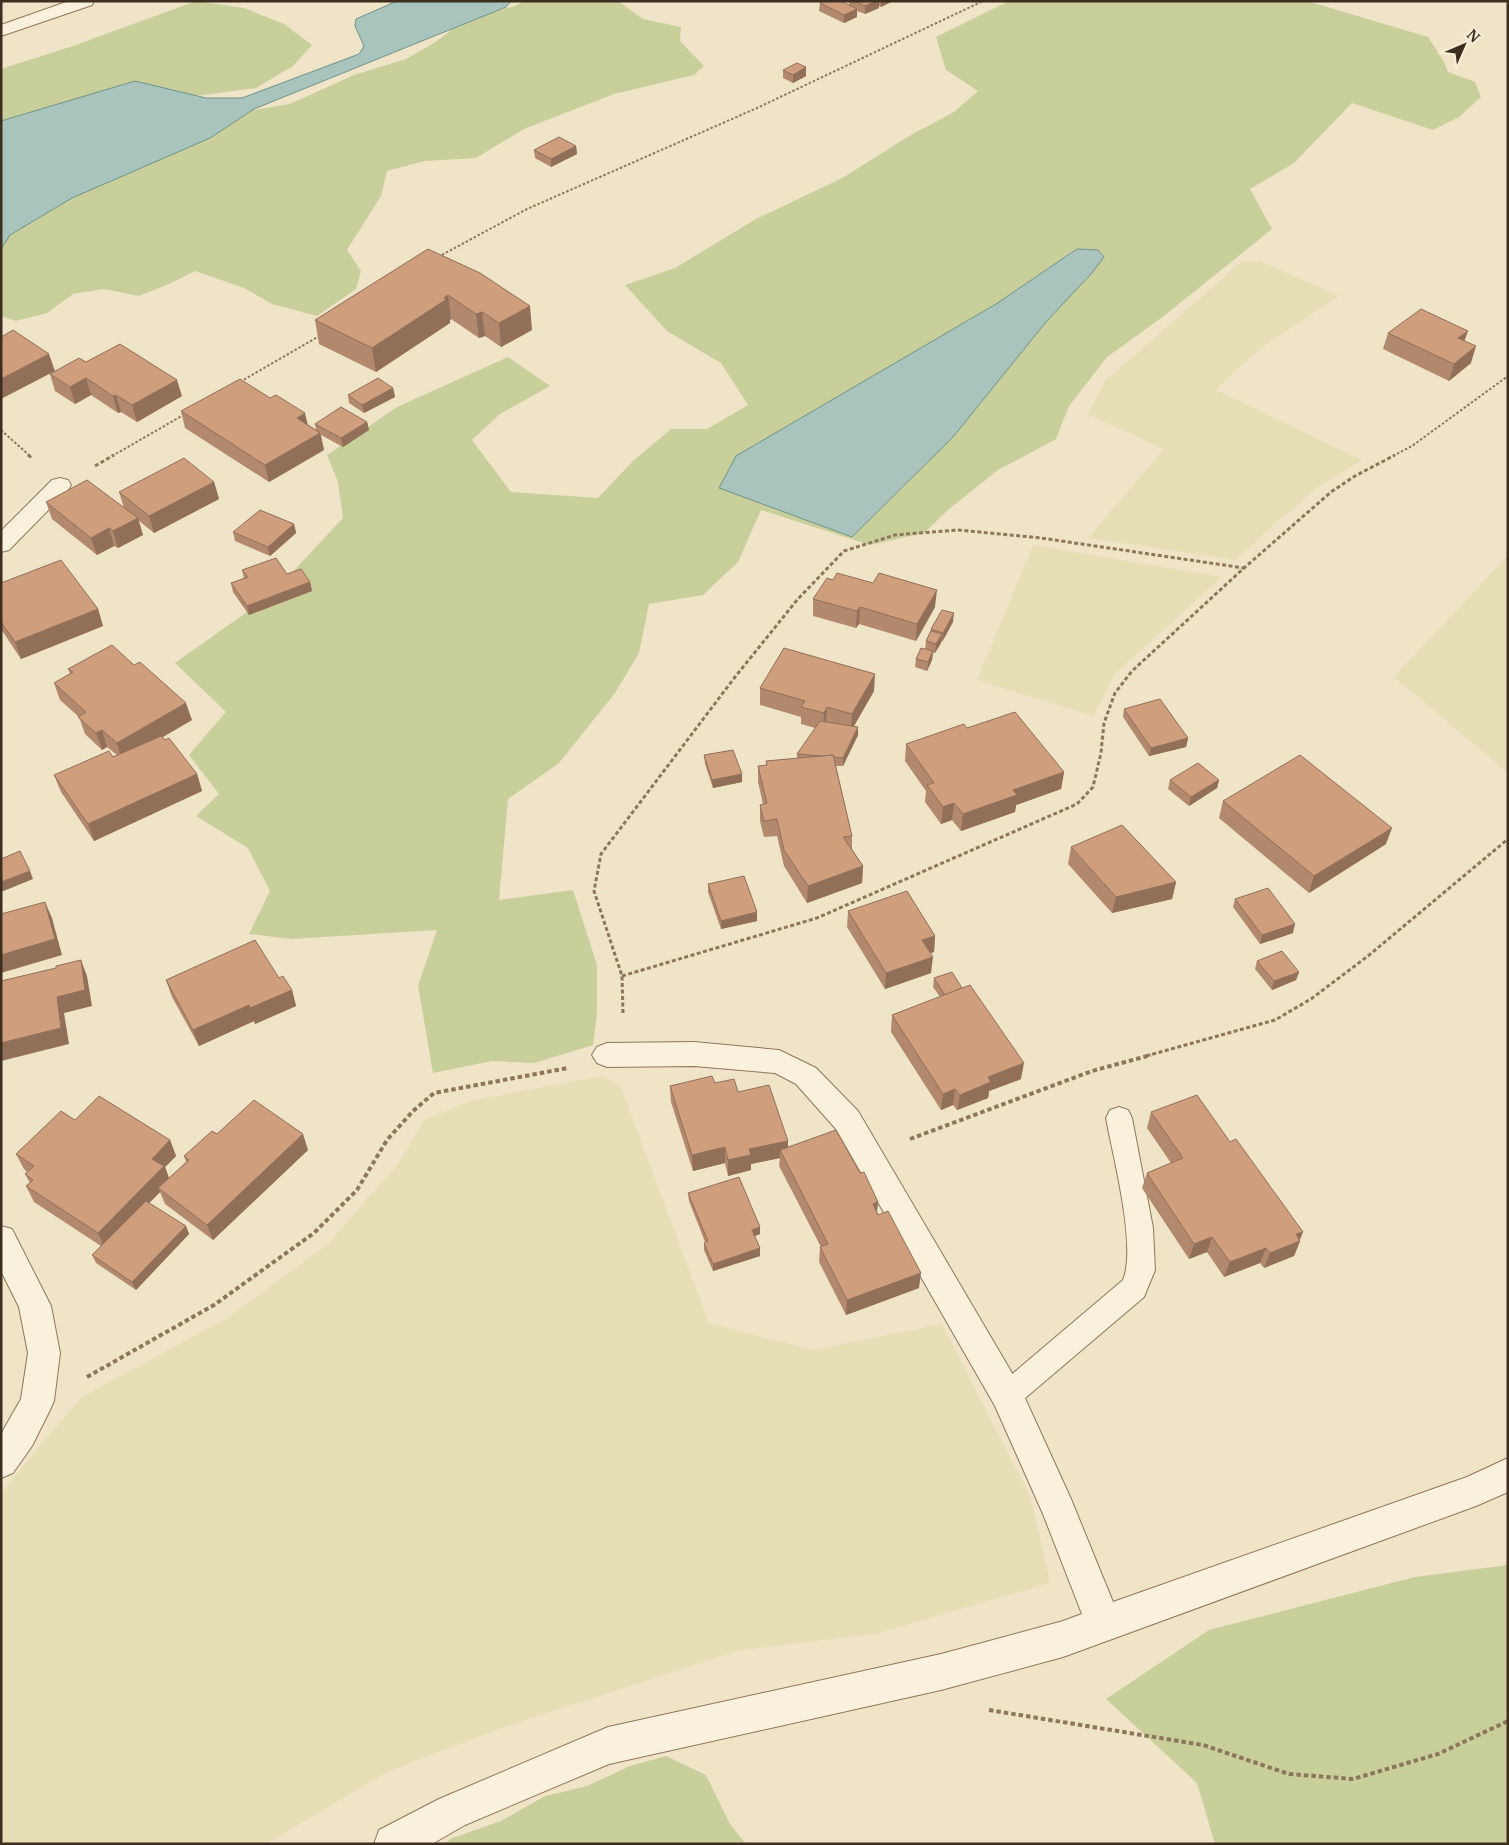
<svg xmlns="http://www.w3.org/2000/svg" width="1509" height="1845" viewBox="0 0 1509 1845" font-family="Merriweather,serif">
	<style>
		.farmland { fill: #e6deb5 }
		.green { fill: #c9cf9b }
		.water { fill: #a9c4bc; stroke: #6f938a }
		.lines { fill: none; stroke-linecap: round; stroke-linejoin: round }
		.service-casing { stroke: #8d765c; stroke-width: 2 }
		.minor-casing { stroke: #8d765c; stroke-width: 2 }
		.path-far2 { stroke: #8d765c; stroke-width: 2; stroke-dasharray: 2.5 2; stroke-linecap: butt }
		.path-far1 { stroke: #8d765c; stroke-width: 3; stroke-dasharray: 4 2.5; stroke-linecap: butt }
		.path { stroke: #8d765c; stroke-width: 4; stroke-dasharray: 4.5 3; stroke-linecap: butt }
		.service { fill: #faf1dc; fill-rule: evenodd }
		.minor { fill: #faf1dc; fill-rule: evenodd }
		.wall { fill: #b2896c }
		.shaded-wall { fill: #916f58 }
		.building { fill: #cf9f7d; stroke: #916f58 }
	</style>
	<rect width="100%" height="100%" fill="#f0e4c8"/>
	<g class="farmland">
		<polygon points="1260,261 1339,296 1257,351 1216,390 1362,460 1317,488 1277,522 1236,560 1088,538 1164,449 1087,414 1106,380 1241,262"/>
		<polygon points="1033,545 1222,577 1115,674 1093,716 977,680"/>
		<polygon points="1508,555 1508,773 1394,677"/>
		<polygon points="602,1076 620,1085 709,1323 814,1350 942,1324 1031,1498 1050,1583 875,1634 741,1650 507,1726 389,1771 266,1844 1,1844 1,1494 50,1433 82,1397 227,1318 329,1243 400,1161 424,1120 470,1101"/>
	</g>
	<g class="green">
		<polygon points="196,1 244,8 284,24 312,45 293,66 256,88 165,100 1,136 1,69 73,46"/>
		<polygon points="524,1 618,1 643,19 681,27 680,41 704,66 694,75 614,94 524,129 476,158 425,161 387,171 381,196 347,250 361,271 356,289 317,316 272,304 244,288 195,271 169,284 139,296 104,289 73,294 47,313 16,321 1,316 1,225 207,118 290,104 354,75 406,59 434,43 466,19 515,6"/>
		<polygon points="1009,1 1307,1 1428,37 1443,60 1448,72 1475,82 1481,97 1459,117 1433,130 1352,103 1294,163 1250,189 1272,229 1164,316 1107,357 1069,406 1056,439 998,470 949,509 924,533 870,545 761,510 738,562 703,595 649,604 639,653 615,693 559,763 508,799 499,900 573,890 597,965 597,1015 593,1045 534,1063 492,1061 433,1073 418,986 437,930 291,939 249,934 270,891 248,848 196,816 219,794 189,755 226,712 175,663 272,594 343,518 338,482 327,455 397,407 508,357 550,386 500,414 472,440 511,492 598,498 632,462 671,429 707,429 748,405 721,363 667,331 625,285 675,268 756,219 844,177 909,136 954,112 978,91 946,70 936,37"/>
		<polygon points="1508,1565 1508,1844 1215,1844 1197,1783 1106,1699 1209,1630 1415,1577"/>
		<polygon points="666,1756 706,1775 730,1824 746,1844 445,1844 450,1839 501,1821 545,1796 587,1786 630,1766"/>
	</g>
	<g class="water">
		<polygon points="397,1 511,1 506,7 254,109 210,138 72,198 10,235 1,249 1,121 135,81 206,98 242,98 359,54 364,46 355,26 356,19"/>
		<polygon points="1077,249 1098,250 1104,257 1091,274 1046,322 953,437 852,537 719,488 736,456 996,304"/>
	</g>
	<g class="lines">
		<g class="service-casing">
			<path id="service" d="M1119 1107 1128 1110 1132 1118 1153 1228 1155 1270 1144 1297 1017 1405 1007 1409 997 1405 993 1396 997 1387 1123 1280C1137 1246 1113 1157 1106 1118L1110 1110Z"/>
		</g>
		<g class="minor-casing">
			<g id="minor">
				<polygon points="69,1 94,1 92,5 1,36 1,25"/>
				<polygon points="60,478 68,480 71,485 68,490 9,550 1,552 1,531 52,480"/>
				<polygon points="694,1042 779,1050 816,1068 858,1111 1019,1385 1071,1499 1113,1602 1467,1477 1508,1458 1508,1492 1476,1506 1063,1657 941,1690 609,1764 465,1825 432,1844 374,1844 379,1830 439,1799 608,1727 941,1654 1063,1621 1082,1614 1043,1514 995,1406 836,1129 796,1084 775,1073 694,1066 607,1067 597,1063 592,1055 597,1047 607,1043"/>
				<polygon points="1,1226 12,1229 51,1306 60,1353 54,1401 49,1412 32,1446 13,1473 1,1478 1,1434 21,1399 28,1353 19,1307 1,1271"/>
			</g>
		</g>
		<g class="path-far2">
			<polyline points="438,257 527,209 757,108 983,1"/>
			<polyline points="240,382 321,335"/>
			<polyline points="1,430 30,456"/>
			<polyline points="112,456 185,414"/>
			<polyline points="1393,456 1412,446 1508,376"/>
		</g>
		<g class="path-far1">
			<polyline points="28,455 32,458"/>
			<polyline points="95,466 114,455"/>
			<polyline points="622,976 817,918 1077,804 1093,787 1101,753 1104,723 1115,693 1132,671 1244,568 1331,492 1355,476 1395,455"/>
			<polyline points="623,1013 622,976 594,891 601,854 735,677 797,600 844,551 895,535 958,530 1041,538 1244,568"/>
			<polyline points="1146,1056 1275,1020 1311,999 1368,956 1508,839"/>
		</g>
		<g class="path">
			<polyline points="910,1139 1092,1071 1151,1055"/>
			<polyline points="87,1377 214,1305 314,1233 357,1190 387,1140 413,1111 434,1093 568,1068"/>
			<polyline points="989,1710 1203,1745 1289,1774 1353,1779 1438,1754 1508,1721"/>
		</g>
		<use href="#service" class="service"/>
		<use href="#minor" class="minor"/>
	</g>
	<g class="wall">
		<polygon points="849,1 893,1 881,7 879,6 879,8 865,14 857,11 857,17 844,23 819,11 820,3 849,5"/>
		<polygon points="783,70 806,76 793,83 783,78"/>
		<polygon points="576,146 577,154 551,167 535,158 534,150"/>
		<polygon points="428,249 532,330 501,347 485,336 479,338 451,319 450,320 450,323 376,372 319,344 315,320"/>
		<polygon points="1388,333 1464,341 1471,363 1449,381 1383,349"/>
		<polygon points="86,362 182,396 137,422 121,412 118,413 91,395 75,404 55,391 50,374"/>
		<polygon points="393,388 395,397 364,413 349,403 348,395"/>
		<polygon points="270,398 316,430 315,424 367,422 369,430 343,447 321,435 324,450 269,482 185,428 181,411"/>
		<polygon points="214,482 219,499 154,533 138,520 143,535 118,548 114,546 97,555 52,519 46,502 124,508 119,492"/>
		<polygon points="294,524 296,533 270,556 235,541 233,532"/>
		<polygon points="242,570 310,582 312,591 249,615 233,592 231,583 244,578"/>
		<polygon points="1,583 98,609 103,626 21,659 1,629"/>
		<polygon points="813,599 935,607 916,641 859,624 856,628 813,616"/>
		<polygon points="953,622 942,642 941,641 941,643 935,653 933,653 932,660 927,671 915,667 916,659 925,649 926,641 930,632 931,629"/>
		<polygon points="68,669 192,720 163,737 197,774 202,791 94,841 61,792 54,775 117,755 107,747 102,750 85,734 79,717 60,700 54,683 70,674"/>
		<polygon points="760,688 874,691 854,726 858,727 858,735 843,766 836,766 852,836 852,849 863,866 862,883 807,903 784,866 777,836 764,837 760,821 760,805 763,804 758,782 758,766 766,765 766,761 797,758 797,754 815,728 801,724 801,717 760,705"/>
		<polygon points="1124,709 1188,738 1186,747 1149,756 1123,717"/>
		<polygon points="967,728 1064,772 1061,789 1016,805 1015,812 961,831 952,820 941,824 925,802 926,791 905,761 906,744"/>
		<polygon points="704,755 742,782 713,788 705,764"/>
		<polygon points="1170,780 1219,780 1217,788 1189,806 1168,789"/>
		<polygon points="1223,801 1386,844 1309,893 1219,818"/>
		<polygon points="1071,847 1176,882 1172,899 1112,913 1068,864"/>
		<polygon points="708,884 757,912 757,921 721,929 708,892"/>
		<polygon points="1235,899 1293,933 1260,944 1233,907"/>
		<polygon points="848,911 935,936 934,952 930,953 931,973 885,989 847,927"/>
		<polygon points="1257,961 1299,972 1296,980 1272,990 1255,969"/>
		<polygon points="279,978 292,990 296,1006 255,1024 254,1021 199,1046 172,997 166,980"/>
		<polygon points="934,978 1021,1079 989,1091 988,1098 957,1110 953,1105 941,1110 891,1032 892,1015 940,997 933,987"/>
		<polygon points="715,1083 738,1092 788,1147 878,1202 877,1212 919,1288 846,1315 819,1262 820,1247 821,1247 779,1166 780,1158 751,1164 751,1170 728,1176 725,1163 693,1171 671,1102 670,1086"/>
		<polygon points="1151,1112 1299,1240 1300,1241 1294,1256 1264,1268 1260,1263 1224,1277 1207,1252 1189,1259 1142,1188 1147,1173 1171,1163 1147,1128"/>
		<polygon points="75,1120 170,1140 176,1156 165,1167 169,1178 186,1162 184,1156 217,1134 308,1150 213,1240 165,1204 160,1192 149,1203 186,1226 189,1234 136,1290 96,1263 92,1255 101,1246 34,1202 26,1186 30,1183 25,1174 27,1172 24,1169 16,1154"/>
		<polygon points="688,1193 760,1227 760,1234 755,1236 760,1256 713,1271 704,1250 704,1243 705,1242 689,1201"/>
	</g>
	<g class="shaded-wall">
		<polygon points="876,1 879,1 879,8 865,14 865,6"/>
		<polygon points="881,1 893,1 881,7"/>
		<polygon points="857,9 857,17 844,23 844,15"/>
		<polygon points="806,67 806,76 793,83 793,75"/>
		<polygon points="576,146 577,154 551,167 551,159"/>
		<polygon points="448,295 451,319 450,320 450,323 376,372 372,348"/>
		<polygon points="530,306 532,330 501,347 499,323"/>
		<polygon points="482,312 485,336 479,338 476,314"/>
		<polygon points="1468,331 1462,348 1458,338"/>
		<polygon points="1476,346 1471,363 1449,381 1454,364"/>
		<polygon points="49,354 55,371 1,399 1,379"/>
		<polygon points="86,378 91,395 75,404 70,387"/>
		<polygon points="177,380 182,396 137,422 132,405"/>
		<polygon points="393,388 395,397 364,413 362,405"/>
		<polygon points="116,395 121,412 118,413 113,396"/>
		<polygon points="305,413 309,430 297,418"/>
		<polygon points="367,422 369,430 343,447 341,438"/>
		<polygon points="320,433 324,450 269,482 265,465"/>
		<polygon points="214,482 219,499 154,533 149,516"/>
		<polygon points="138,518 143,535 118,548 113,531"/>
		<polygon points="294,524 296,533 270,556 268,547"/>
		<polygon points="109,528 114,546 97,555 91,538"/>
		<polygon points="310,582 312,591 249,615 247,606"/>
		<polygon points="937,590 935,607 916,641 917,624"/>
		<polygon points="860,607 859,624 856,628 857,611"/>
		<polygon points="98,609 103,626 21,659 15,642"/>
		<polygon points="954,613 953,622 942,642 943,633"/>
		<polygon points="942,634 941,643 935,653 936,644"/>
		<polygon points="933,651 932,660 927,671 928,662"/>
		<polygon points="875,674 874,691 851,731 852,714"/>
		<polygon points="186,703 192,720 122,760 117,743"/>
		<polygon points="827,707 826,724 823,730 824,713"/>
		<polygon points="858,727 858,735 843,766 843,758"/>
		<polygon points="102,730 107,747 102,750 96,733"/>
		<polygon points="1188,738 1186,747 1149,756 1151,748"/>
		<polygon points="1064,772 1061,789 1016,805 1015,812 961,831 963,814 1013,790"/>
		<polygon points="197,774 202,791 94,841 88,824"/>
		<polygon points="742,774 742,782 713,788 712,780"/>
		<polygon points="1219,780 1217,788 1189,806 1191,797"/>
		<polygon points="954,803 952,820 941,824 943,807"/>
		<polygon points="1392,828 1386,844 1309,893 1314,876"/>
		<polygon points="863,866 862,883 807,903 808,886"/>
		<polygon points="30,871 33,879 1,892 1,882"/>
		<polygon points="1176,882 1172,899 1112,913 1116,897"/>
		<polygon points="45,902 52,918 62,955 1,973 1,955"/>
		<polygon points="757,912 757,921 721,929 721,921"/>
		<polygon points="1295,924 1293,933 1260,944 1262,935"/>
		<polygon points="935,936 934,952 920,957 922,940"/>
		<polygon points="933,957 931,973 885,989 886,973"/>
		<polygon points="81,960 87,976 92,1006 64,1013 69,1044 1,1061 1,1043 57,997"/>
		<polygon points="1299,972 1296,980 1272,990 1274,981"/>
		<polygon points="292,990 296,1006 255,1024 254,1021 199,1046 193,1030 249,1005"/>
		<polygon points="1024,1063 1021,1079 989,1091 988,1098 957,1110 960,1095 988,1077"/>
		<polygon points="955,1089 953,1105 941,1110 943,1094"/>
		<polygon points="303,1134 308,1150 213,1240 207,1225"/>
		<polygon points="170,1140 176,1156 165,1167 170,1181 158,1188 160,1192 105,1248 98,1233 152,1159"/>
		<polygon points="788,1141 788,1156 780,1150 780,1158 751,1164 751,1170 728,1176 728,1160 749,1149"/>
		<polygon points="725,1147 725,1163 693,1171 692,1155"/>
		<polygon points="878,1202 876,1218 873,1204"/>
		<polygon points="186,1226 189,1234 136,1290 132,1282"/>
		<polygon points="760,1227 760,1234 752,1237 752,1230"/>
		<polygon points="1303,1232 1299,1242 1300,1241 1294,1256 1264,1268 1270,1253 1296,1234"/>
		<polygon points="1212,1237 1207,1252 1189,1259 1194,1244"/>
		<polygon points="760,1248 760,1256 713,1271 713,1264"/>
		<polygon points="1266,1248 1260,1263 1224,1277 1230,1262"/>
		<polygon points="921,1273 919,1288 846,1315 847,1300"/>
	</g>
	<g class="building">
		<polygon points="823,1 841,1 857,9 844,15 820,3"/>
		<polygon points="854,1 876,1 865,6"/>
		<polygon points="797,63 806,67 793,75 783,70"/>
		<polygon points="559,137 576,146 551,159 534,150"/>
		<polygon points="428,249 480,273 530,306 499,323 482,312 476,314 448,295 444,298 447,299 372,348 315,320"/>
		<polygon points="1421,309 1468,331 1458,338 1476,346 1454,364 1388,333"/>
		<polygon points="13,330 49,354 1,379 1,337"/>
		<polygon points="120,344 177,380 132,405 116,395 113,396 86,378 70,387 50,374 79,358 86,362"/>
		<polygon points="378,378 393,388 362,405 348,395"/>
		<polygon points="240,379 270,398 276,395 305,413 297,418 320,433 265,465 181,411"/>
		<polygon points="341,407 367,422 341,438 315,424"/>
		<polygon points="184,458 214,482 149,516 119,492"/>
		<polygon points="87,480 138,518 113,531 109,528 91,538 46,502"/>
		<polygon points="260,510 294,524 268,547 233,532"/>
		<polygon points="276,558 287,574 301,569 310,582 247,606 231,583 248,577 242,570"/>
		<polygon points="61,560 98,609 15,642 1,622 1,583"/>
		<polygon points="837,573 873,583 879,573 937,590 917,624 860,607 857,611 813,599 827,578 833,580"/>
		<polygon points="942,610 954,613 943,633 931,629"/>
		<polygon points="931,631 942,634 936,644 926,641"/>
		<polygon points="112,645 134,665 140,662 186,703 117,743 102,730 96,733 78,717 86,712 54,683 73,672 68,669"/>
		<polygon points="784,648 875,674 852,714 827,707 824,713 801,707 805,701 760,688"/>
		<polygon points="921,648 933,651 928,662 916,659"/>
		<polygon points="1160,699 1188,738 1151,748 1124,709"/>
		<polygon points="1015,712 1064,772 1013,790 1017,795 963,814 954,803 943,807 927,785 934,783 906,744 964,724 967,728"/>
		<polygon points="820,721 858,727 843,758 834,757 833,755 822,756 797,754"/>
		<polygon points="161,736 165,740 169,738 197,774 88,824 54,775 109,751 113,757"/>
		<polygon points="733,750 742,774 712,780 704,755"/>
		<polygon points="833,755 852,836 843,837 863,866 808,886 784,850 777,819 764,821 760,805 767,803 758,766 767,765 766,761"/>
		<polygon points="1300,755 1392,828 1314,876 1223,801"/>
		<polygon points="1198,763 1219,780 1191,797 1170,780"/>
		<polygon points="1122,825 1176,882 1116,897 1071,847"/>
		<polygon points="20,851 30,871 1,882 1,859"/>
		<polygon points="744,876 757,912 721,921 708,884"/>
		<polygon points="1268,888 1295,924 1262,935 1235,899"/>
		<polygon points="907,891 935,936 922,940 933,957 886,973 848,911"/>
		<polygon points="45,902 55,939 1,955 1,914"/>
		<polygon points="255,940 279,978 283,976 292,990 250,1008 249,1005 193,1030 166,980"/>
		<polygon points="1282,951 1299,972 1274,981 1257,961"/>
		<polygon points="81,960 85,990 57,997 61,1028 1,1043 1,981 56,968 56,966"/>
		<polygon points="952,972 962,988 945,995 934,978"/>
		<polygon points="970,985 1024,1063 988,1077 991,1082 960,1095 955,1089 943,1094 892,1015"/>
		<polygon points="712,1076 715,1083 734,1079 738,1092 769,1085 788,1141 749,1149 751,1155 728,1160 725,1147 692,1155 670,1086"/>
		<polygon points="1197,1095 1230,1142 1236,1139 1303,1232 1296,1234 1300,1241 1270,1253 1266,1248 1230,1262 1212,1237 1194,1244 1147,1173 1183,1158 1151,1112"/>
		<polygon points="99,1096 170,1140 152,1159 164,1166 98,1233 26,1186 33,1180 25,1174 34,1166 16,1154 61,1111 75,1120"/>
		<polygon points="254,1100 303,1134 207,1225 158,1188 189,1160 184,1156 212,1131 217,1134"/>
		<polygon points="836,1130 860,1173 864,1172 878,1202 873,1204 878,1215 888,1211 921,1273 847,1300 820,1247 828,1244 780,1150"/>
		<polygon points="739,1177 760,1227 752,1230 760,1248 713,1264 704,1243 708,1241 688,1193"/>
		<polygon points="146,1201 186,1226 132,1282 92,1255"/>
	</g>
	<rect width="1509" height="1845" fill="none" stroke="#3d2e20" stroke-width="5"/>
	<g transform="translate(1464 45) rotate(45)" stroke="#f7eed8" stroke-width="4" paint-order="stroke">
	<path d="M0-4L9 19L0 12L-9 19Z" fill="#3d2e20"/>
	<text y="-8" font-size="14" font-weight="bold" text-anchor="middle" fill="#3d2e20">N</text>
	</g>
</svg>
